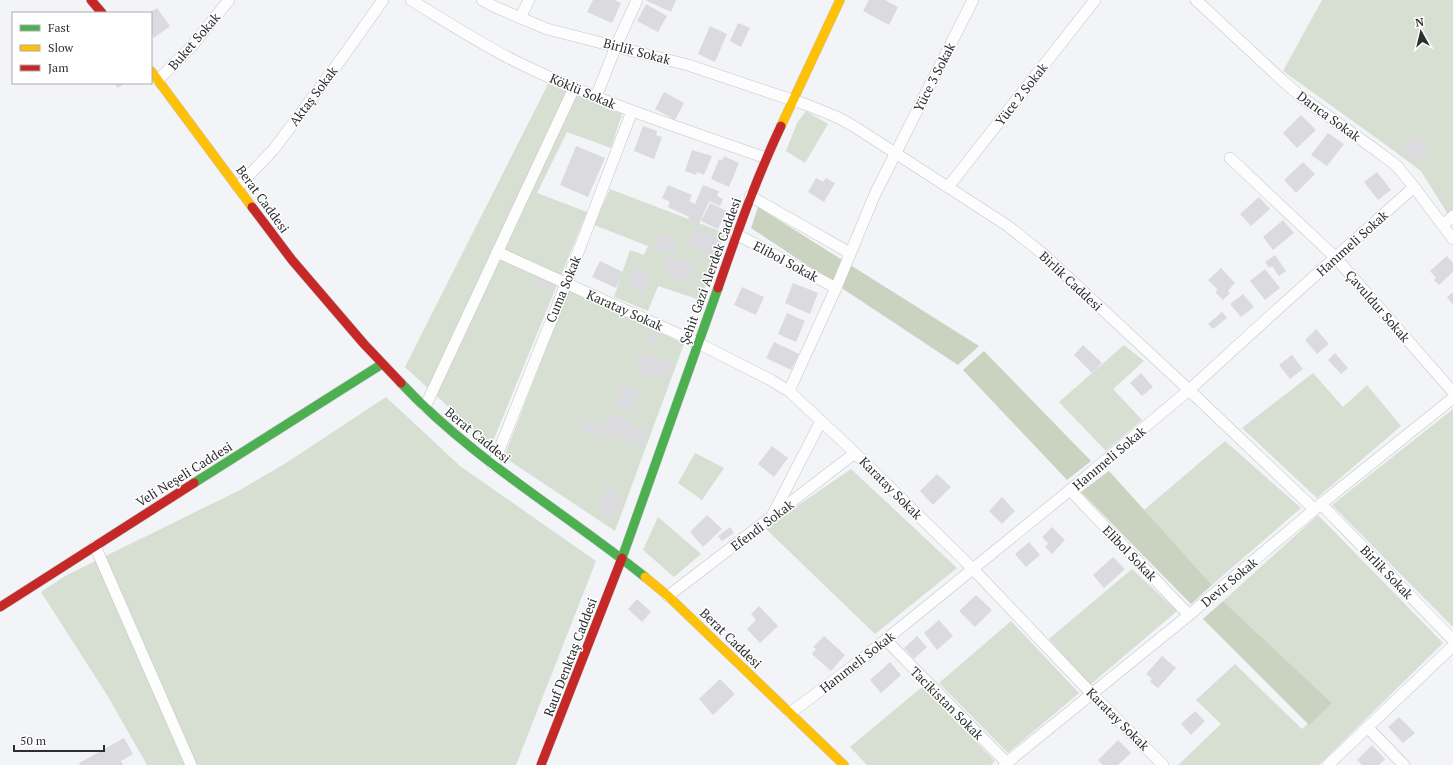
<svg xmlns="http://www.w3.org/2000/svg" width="1453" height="765" viewBox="0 0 1453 765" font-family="'PT Serif',serif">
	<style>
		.green { fill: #d7dfd2 }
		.forest { fill: #c9d3c0 }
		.building { fill: #dbdbdf }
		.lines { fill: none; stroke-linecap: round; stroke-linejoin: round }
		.street-casing { stroke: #c3c5c8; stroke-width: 12 }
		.fast-casing { stroke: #c3c5c8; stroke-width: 10 }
		.slow-casing { stroke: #c3c5c8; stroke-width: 10 }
		.jam-casing { stroke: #c3c5c8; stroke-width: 10 }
		.street { stroke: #fdfdfe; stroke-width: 11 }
		.fast { stroke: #4caf50; stroke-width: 9 }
		.slow { stroke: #ffc107; stroke-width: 9 }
		.jam { stroke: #c62828; stroke-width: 9 }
		.labels { text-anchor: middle; stroke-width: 3; stroke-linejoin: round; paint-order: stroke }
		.street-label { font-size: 13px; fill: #2d2e30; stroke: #fff }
	</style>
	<rect width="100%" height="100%" fill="#f2f4f8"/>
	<g class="green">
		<polygon points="1322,0 1453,0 1453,213 1449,216 1421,171 1393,150 1283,71"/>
		<polygon points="548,84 622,114 611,148 567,132 537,193 587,212 491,446 405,367"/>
		<polygon points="806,111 828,124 805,163 786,151 797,123"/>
		<polygon points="610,189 725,233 700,300 658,286 648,311 614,297 630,250 644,255 648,246 594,225"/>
		<polygon points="569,290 684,344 615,531 504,457"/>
		<polygon points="1124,345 1144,361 1113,389 1142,420 1106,451 1059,402"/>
		<polygon points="1313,373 1343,407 1367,385 1401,426 1317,498 1242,428"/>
		<polygon points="386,397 460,466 596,561 516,765 147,765 107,695 41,592 65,576 240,490 286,463"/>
		<polygon points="1453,409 1453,627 1332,505"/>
		<polygon points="1225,441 1301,508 1212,585 1144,510"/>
		<polygon points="695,453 724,468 702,500 678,483"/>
		<polygon points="851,469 957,568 875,634 765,528"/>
		<polygon points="1318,515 1443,643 1319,765 1178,765 1221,724 1196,700 1235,664 1302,729 1332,703 1223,601"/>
		<polygon points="658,517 701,554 674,577 643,550"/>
		<polygon points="1132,569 1177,611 1090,685 1049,639"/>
		<polygon points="1011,621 1079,693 1008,753 939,683"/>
		<polygon points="922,687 995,761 991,765 867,765 850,747"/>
	</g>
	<g class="forest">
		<polygon points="758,207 979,346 958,365 751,228"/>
		<polygon points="984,351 1091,461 1067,480 963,370"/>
		<polygon points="1109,471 1212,585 1191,604 1081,492"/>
		<polygon points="1223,601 1332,703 1309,725 1203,619"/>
	</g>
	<g class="building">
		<polygon points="593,0 615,0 621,3 612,23 587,12"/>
		<polygon points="645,0 676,0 671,12"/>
		<polygon points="869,0 885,0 898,7 889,25 863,11"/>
		<polygon points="646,4 667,16 658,32 637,21"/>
		<polygon points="157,8 170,26 154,38 151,33 151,12"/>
		<polygon points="738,23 750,28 741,47 730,41"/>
		<polygon points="710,26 727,34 715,62 698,54"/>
		<polygon points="114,83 125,83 118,88"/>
		<polygon points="664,92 684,103 675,120 655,109"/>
		<polygon points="1301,115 1316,130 1297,148 1283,133"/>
		<polygon points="643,126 657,131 656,135 662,137 654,159 634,151"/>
		<polygon points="1328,133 1344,144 1327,166 1311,155"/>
		<polygon points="1414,135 1429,147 1416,163 1401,150"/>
		<polygon points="576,146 605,158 588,197 560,185"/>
		<polygon points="692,150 712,156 704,175 697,172 696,175 685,171"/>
		<polygon points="724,156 739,163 729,187 711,179 719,159 722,161"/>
		<polygon points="1303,162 1315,174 1296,193 1284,180"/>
		<polygon points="1377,172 1391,190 1378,200 1364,182"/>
		<polygon points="816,178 823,182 826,178 835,183 824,202 808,192"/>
		<polygon points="668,185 692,195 689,201 695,204 703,185 719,191 717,196 723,199 720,206 709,201 699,224 688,219 689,217 668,207 670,202 662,198"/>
		<polygon points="1259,197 1270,209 1251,226 1240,214"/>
		<polygon points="710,203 727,211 718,229 701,221"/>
		<polygon points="1283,220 1294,233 1273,250 1263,237"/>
		<polygon points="695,227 722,239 714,256 688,244"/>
		<polygon points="658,233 678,240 673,255 653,248"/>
		<polygon points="1275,255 1286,271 1279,276 1272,266 1269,268 1265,262"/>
		<polygon points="669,256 694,265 688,282 663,273"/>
		<polygon points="1447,256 1453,263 1453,272 1439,285 1434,280 1436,278 1430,271"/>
		<polygon points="600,261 623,272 616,288 592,277"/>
		<polygon points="633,268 650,274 643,292 627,286"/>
		<polygon points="1221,268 1235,283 1228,291 1230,293 1223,300 1215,292 1218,290 1208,280"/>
		<polygon points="1265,269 1280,288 1265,300 1250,281"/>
		<polygon points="539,274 550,279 547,288 535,284"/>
		<polygon points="793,283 818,293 810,314 785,303"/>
		<polygon points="742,287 764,297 756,315 734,305"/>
		<polygon points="1453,292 1453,305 1447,297"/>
		<polygon points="1243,294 1254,307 1241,317 1230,304"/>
		<polygon points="1222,312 1227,318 1213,329 1208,324"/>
		<polygon points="787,313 805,321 796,342 778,334"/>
		<polygon points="1316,329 1329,344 1317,354 1305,340"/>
		<polygon points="649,332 660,335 657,347 645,343"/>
		<polygon points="774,342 799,354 791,370 766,358"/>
		<polygon points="1083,345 1102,363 1092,373 1074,355"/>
		<polygon points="641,353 672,363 666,379 658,376 657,379 635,371"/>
		<polygon points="1335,353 1348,368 1341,374 1328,360"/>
		<polygon points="1292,355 1303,369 1290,379 1279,365"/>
		<polygon points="1141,373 1153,387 1142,396 1130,383"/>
		<polygon points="621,384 638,389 631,412 614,407"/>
		<polygon points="610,413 632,423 629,431 631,432 633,426 647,432 642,447 606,432 603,439 578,428 582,420 603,429"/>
		<polygon points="772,446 788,458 774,477 758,464"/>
		<polygon points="937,474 951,487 933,505 920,491"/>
		<polygon points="607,488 624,498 612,519 595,509"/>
		<polygon points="1002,497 1015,511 1002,524 989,511"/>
		<polygon points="707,515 722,529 703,547 690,532"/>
		<polygon points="730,527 734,533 722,541 718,536"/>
		<polygon points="1052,527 1065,540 1052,554 1045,547 1048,543 1042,537"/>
		<polygon points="1029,542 1040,555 1026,567 1015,554"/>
		<polygon points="1113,557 1125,569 1104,588 1093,575"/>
		<polygon points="976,595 992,610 975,627 959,611"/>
		<polygon points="637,599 651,612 642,622 628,609"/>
		<polygon points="759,606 778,626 760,643 747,629 756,620 751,614"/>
		<polygon points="939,620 953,636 937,650 924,633"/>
		<polygon points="824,636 845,655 831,671 812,654 816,649 813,647"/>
		<polygon points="917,636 927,647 914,659 904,648"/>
		<polygon points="1162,656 1176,668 1158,688 1150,682 1152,679 1146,674"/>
		<polygon points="890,662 901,675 881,693 870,680"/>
		<polygon points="720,679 735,694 713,715 699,699"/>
		<polygon points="1195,711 1205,721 1191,735 1181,724"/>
		<polygon points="1399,717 1415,733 1403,743 1388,727"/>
		<polygon points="124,738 133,754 121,761 123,765 80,765 79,763"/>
		<polygon points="1118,740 1131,753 1118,765 1103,765 1098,760"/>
		<polygon points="1372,745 1385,759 1379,765 1362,765 1357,760"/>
	</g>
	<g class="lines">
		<g class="street-casing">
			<g id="street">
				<path d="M411 0C447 22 482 45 521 64 599 102 683 129 766 158"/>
				<polyline points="482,0 495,7 547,29 688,65 810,106 839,118 855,127 1008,226 1043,254 1189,390 1314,509"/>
				<polyline points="1196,0 1283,81 1304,99 1373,148 1396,165 1414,187 1453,239"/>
				<polyline points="520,18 529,0"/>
				<polyline points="158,80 191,47 229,0"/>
				<polyline points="596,97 616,46 637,0"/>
				<polyline points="1230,158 1335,257 1453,392"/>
				<polyline points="238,187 274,149 342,58 383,0"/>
				<polyline points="948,187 1095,0"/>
				<polyline points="750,196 850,253"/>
				<polyline points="1443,225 1453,216"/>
				<polyline points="736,234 836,288"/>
				<polyline points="497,252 698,343 769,379 789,391 855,453 973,569 1091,693 1163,765"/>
				<polyline points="789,391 836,288 875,194 973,0"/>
				<polyline points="425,407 574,88"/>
				<polyline points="493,465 566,284 632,111"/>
				<polyline points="1070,490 1189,615"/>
				<polyline points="1321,504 1453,640"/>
				<polyline points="773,514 821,421"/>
				<polyline points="95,546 191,765"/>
				<polyline points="668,596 855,453"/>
				<polyline points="886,640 1009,765"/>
				<polyline points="790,713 852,667 1070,490 1189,390 1280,307 1414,187"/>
				<polyline points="1367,727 1404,765"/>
				<polyline points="1004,765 1189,615 1321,504 1453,398"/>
				<polyline points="1328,765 1453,646"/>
			</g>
		</g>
		<g class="fast-casing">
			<g id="fast">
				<path d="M401 383C472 459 564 512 645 577"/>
				<polyline points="194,483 382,364"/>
				<polyline points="622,558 718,288"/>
			</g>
		</g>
		<g class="slow-casing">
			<g id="slow">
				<polyline points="151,71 252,207"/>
				<polyline points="781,126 840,0"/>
				<polyline points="645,577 668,596 844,765"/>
			</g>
		</g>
		<g class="jam-casing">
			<g id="jam">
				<polyline points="91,0 102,13"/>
				<polyline points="252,207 292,260 364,344 401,383"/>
				<path d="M718 288C737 233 756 179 781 126"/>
				<polyline points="0,607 194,483"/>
				<polyline points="541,765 622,558"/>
			</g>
		</g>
		<use href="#street" class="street"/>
		<use href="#fast" class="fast"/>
		<use href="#slow" class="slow"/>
		<use href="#jam" class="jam"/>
	</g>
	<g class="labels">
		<g class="street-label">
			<text transform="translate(194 41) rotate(-49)" y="5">Buket Sokak</text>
			<text transform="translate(637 51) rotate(15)" y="5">Birlik Sokak</text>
			<text transform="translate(934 77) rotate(-63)" y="5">Yüce 3 Sokak</text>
			<text transform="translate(583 91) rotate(23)" y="5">Köklü Sokak</text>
			<text transform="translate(1021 94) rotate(-52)" y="5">Yüce 2 Sokak</text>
			<text transform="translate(313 96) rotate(-53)" y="5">Aktaş Sokak</text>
			<text transform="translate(1329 116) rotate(36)" y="5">Darıca Sokak</text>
			<text transform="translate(263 199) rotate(54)" y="5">Berat Caddesi</text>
			<text transform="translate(1352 243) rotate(-42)" y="5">Hanımeli Sokak</text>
			<text transform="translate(786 261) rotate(28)" y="5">Elibol Sokak</text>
			<text transform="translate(710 271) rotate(-70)" y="5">Şehit Gazi Alerdek Caddesi</text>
			<text transform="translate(1071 281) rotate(43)" y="5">Birlik Caddesi</text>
			<text transform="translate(563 289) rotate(-68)" y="5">Cuma Sokak</text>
			<text transform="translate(1378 306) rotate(49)" y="5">Çavuldur Sokak</text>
			<text transform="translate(625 310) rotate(24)" y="5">Karatay Sokak</text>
			<text transform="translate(478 435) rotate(39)" y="5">Berat Caddesi</text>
			<text transform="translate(1109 458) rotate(-40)" y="5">Hanımeli Sokak</text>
			<text transform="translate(184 474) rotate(-32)" y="5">Veli Neşeli Caddesi</text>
			<text transform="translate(891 488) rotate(45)" y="5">Karatay Sokak</text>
			<text transform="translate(762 525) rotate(-37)" y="5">Efendi Sokak</text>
			<text transform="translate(1130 553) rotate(46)" y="5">Elibol Sokak</text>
			<text transform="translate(1387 572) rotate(46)" y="5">Birlik Sokak</text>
			<text transform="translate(1229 582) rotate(-40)" y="5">Devir Sokak</text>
			<text transform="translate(731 638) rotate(44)" y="5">Berat Caddesi</text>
			<text transform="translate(570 657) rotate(-69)" y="5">Rauf Denktaş Caddesi</text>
			<text transform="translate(857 662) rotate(-38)" y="5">Hanımeli Sokak</text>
			<text transform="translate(947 703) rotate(45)" y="5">Tacikistan Sokak</text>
			<text transform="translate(1118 719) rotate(45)" y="5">Karatay Sokak</text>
		</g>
	</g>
	<rect x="12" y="12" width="140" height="72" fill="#ffffff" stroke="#ababac"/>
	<rect x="20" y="25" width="20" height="6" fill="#4caf50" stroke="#ababac"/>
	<text x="48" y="32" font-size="12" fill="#2d2e30">Fast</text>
	<rect x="20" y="45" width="20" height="6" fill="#ffc107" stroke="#ababac"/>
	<text x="48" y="52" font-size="12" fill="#2d2e30">Slow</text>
	<rect x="20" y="65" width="20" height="6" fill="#c62828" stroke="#ababac"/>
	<text x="48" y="72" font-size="12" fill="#2d2e30">Jam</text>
	<g transform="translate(1421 32) rotate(352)" stroke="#ffffff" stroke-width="3" paint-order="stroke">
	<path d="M0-3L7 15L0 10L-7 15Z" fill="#2d2e30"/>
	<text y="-6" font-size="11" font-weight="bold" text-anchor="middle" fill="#2d2e30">N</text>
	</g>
	<path d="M14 745v6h90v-6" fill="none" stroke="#2d2e30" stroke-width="2"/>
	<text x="20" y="745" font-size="12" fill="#2d2e30" stroke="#ffffff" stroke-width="3" paint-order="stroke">50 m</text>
</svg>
